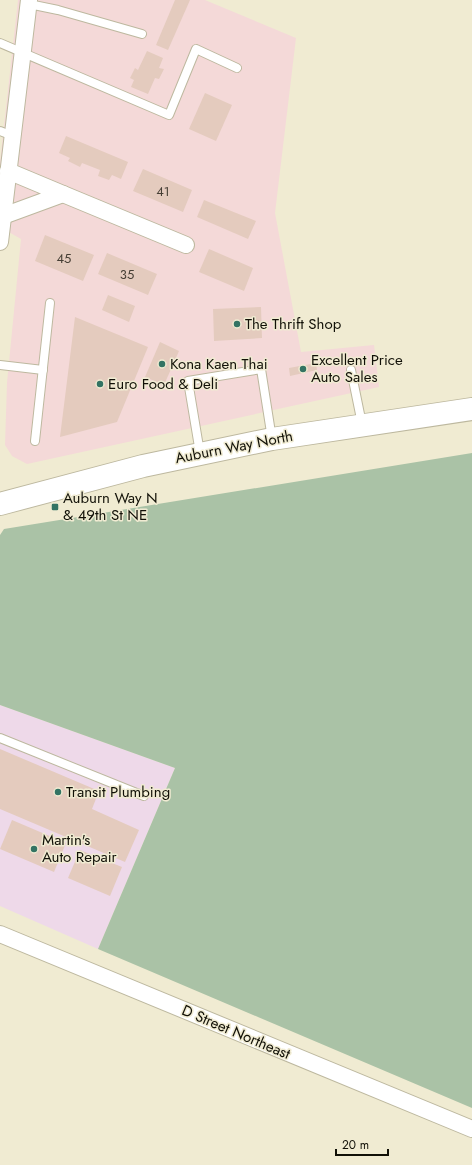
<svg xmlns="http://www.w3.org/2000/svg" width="472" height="1165" viewBox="0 0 472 1165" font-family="Jost,sans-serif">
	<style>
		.commercial { fill: #f4d9d8 }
		.industrial { fill: #eed9e9 }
		.green { fill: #aac2a6 }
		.building { fill: #e4cbbe }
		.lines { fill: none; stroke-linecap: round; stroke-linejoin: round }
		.service-casing { stroke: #bdb89f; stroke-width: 10 }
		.minor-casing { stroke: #bdb89f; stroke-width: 18 }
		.secondary-casing { stroke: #bdb89f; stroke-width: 24 }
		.service { stroke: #fff; stroke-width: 8 }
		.minor { stroke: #fff; stroke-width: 16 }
		.secondary { stroke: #fff; stroke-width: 22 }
		.poi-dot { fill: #337363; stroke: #f0ebd2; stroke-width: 1.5 }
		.labels { text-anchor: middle; stroke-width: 3; stroke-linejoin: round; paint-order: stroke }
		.number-label { font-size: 13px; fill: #463f35 }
		.poi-label { font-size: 15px; fill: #111007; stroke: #f0ebd2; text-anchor: start }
		.street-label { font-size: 15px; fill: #111007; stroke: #f0ebd2 }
	</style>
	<rect width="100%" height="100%" fill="#f0ebd2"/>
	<polygon class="commercial" points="18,0 205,0 296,38 275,213 301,352 374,345 379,387 27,464 12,456 5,445 7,383 21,239 0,227 0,162"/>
	<polygon class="industrial" points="0,705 175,768 98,949 0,906"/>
	<polygon class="green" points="472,453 472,1108 98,949 175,768 0,705 0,535 4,529"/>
	<g class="building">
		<polygon points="175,0 190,0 168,50 156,45"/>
		<polygon points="147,51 163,58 159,68 164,69 159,79 155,78 148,94 131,87 134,80 130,78 135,68 138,70"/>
		<polygon points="205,93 232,105 216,141 189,129"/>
		<polygon points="66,136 128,162 121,179 112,175 109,180 98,176 100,170 82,163 80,167 68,161 70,158 59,153"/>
		<polygon points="143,169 192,190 183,212 133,191"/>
		<polygon points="204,200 256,221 248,239 197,217"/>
		<polygon points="45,235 94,255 83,281 35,261"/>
		<polygon points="209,249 253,268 244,291 199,272"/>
		<polygon points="107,253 157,274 148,295 98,274"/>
		<polygon points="108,295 135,306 129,322 102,310"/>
		<polygon points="261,307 262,338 214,341 213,309"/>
		<polygon points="75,317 148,347 117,422 60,437"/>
		<polygon points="160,342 179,351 164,385 145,377"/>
		<polygon points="316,363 317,370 290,376 289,368"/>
		<polygon points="0,749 99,791 92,809 139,830 125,862 0,809"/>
		<polygon points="12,820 66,843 54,872 0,849"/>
		<polygon points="80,850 122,867 110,896 68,878"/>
	</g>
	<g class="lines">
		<g class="service-casing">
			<g id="service">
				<polyline points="29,4 58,10 142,34"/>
				<polyline points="0,43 169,115 196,49 237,68"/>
				<polyline points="0,131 13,136"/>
				<polyline points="0,365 43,370"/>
				<polyline points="351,370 362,424"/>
				<polyline points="35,441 50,303"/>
				<polyline points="200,453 188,381 261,369 272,439"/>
				<polyline points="0,738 144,796"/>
			</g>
		</g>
		<g class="minor-casing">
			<g id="minor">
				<polyline points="63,194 186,245"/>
				<polyline points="3,216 63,194 8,171"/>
				<polyline points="0,242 29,0"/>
				<polyline points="0,934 472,1129"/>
			</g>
		</g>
		<g class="secondary-casing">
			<polyline id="secondary" points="0,504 143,466 272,439 472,409"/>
		</g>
		<use href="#service" class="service"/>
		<use href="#minor" class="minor"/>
		<use href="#secondary" class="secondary"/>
	</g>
	<g class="poi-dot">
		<circle cx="237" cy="324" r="4"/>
		<circle cx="162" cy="364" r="4"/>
		<circle cx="303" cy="369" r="4"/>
		<circle cx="100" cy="384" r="4"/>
		<rect x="51" y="503" width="8" height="8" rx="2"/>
		<circle cx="58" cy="792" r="4"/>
		<circle cx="34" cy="849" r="4"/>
	</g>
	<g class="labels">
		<g class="number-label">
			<text x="163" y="196">41</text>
			<text x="64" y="263">45</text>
			<text x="127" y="279">35</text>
		</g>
		<g class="poi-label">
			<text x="245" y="329">The Thrift Shop</text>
			<text x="311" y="365">Excellent Price<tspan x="311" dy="17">Auto Sales</tspan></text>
			<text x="170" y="369">Kona Kaen Thai</text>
			<text x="108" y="389">Euro Food &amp; Deli</text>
			<text x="63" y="503">Auburn Way N<tspan x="63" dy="17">&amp; 49th St NE</tspan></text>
			<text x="66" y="797">Transit Plumbing</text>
			<text x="42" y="845">Martin's<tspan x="42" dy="17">Auto Repair</tspan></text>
		</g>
		<g class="street-label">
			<text transform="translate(234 447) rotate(-11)" y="5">Auburn Way North</text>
			<text transform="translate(236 1032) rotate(23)" y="5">D Street Northeast</text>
		</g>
	</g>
	<path d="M336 1149v6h52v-6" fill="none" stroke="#111007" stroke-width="2"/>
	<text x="342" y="1149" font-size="12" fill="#111007" stroke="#f0ebd2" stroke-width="3" paint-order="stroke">20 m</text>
</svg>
